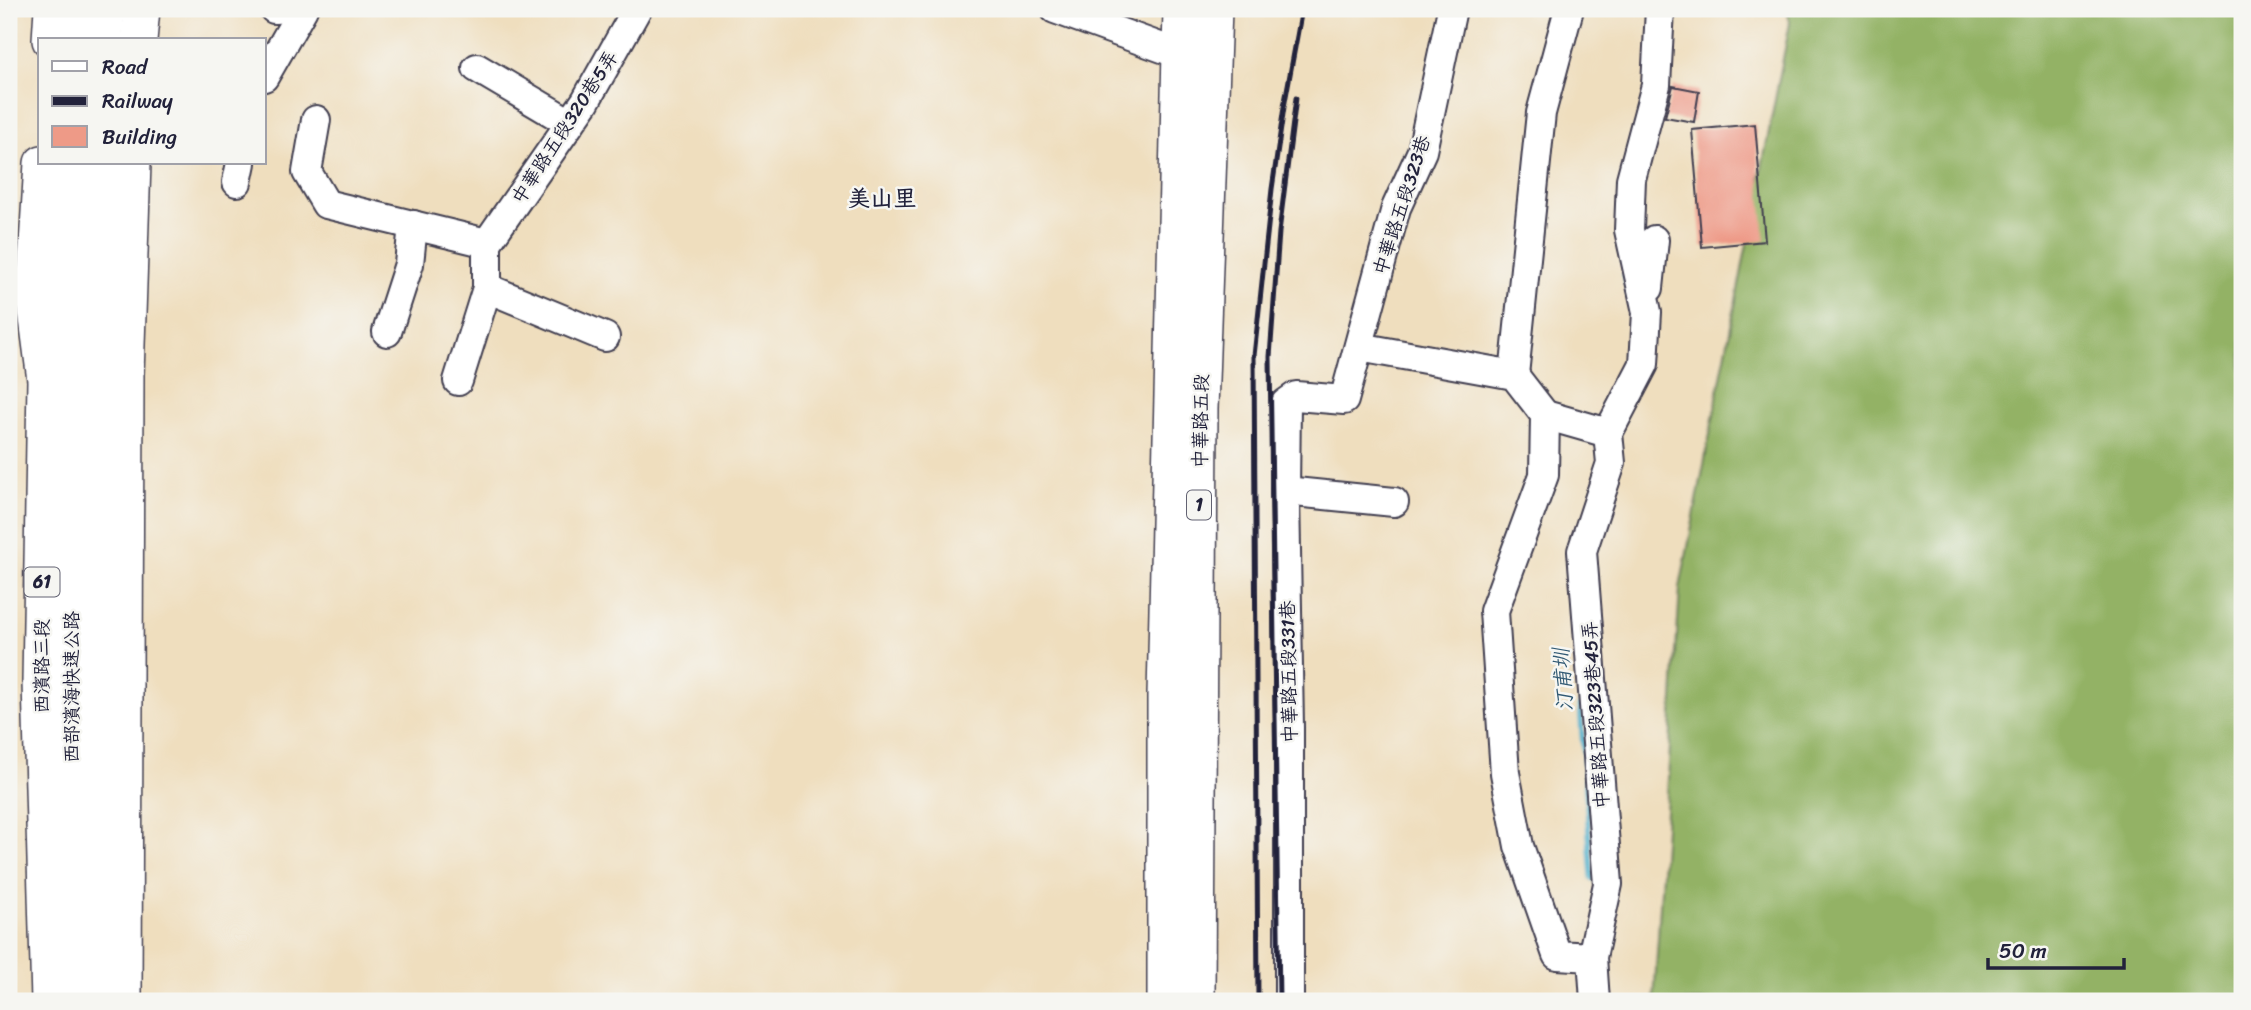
<svg xmlns="http://www.w3.org/2000/svg" width="2251" height="1010" viewBox="0 0 2251 1010" font-family="Sriracha,'LXGW WenKai TC',sans-serif">
	<style>
		.forest { fill: #93b265; stroke: #5a6a50; stroke-width: 2 }
		.lines { fill: none; stroke-linecap: round; stroke-linejoin: round }
		.stream { stroke: #4baeca; stroke-width: 5 }
		.building { fill: #ee9a87 }
		.minor-casing { stroke: #413e4f; stroke-width: 32 }
		.major-casing { stroke: #413e4f; stroke-width: 38 }
		.highway-casing { stroke: #413e4f; stroke-width: 42 }
		.minor { stroke: #fff; stroke-width: 28 }
		.major { stroke: #fff; stroke-width: 35 }
		.highway { stroke: #fff; stroke-width: 38 }
		.rail { stroke: #22223b; stroke-width: 5 }
		.labels { text-anchor: middle; stroke-width: 5; stroke-linejoin: round; paint-order: stroke }
		.shield { fill: #f6f6f2; stroke: #626272; stroke-width: 2 }
		.shield-label { font-size: 18px; font-weight: bold; fill: #22223b }
		.street-label { font-size: 19px; fill: #22223b; stroke: #f6f6f2 }
		.water-label { font-size: 21px; font-style: italic; fill: #325a74; stroke: #f6f6f2 }
		.quarter-label { font-size: 23px; font-weight: bold; fill: #22223b; stroke: #f6f6f2 }
	</style>
	<rect width="100%" height="100%" fill="#f6f6f2"/>
	<filter id="ink" filterUnits="userSpaceOnUse"><feTurbulence type="fractalNoise" baseFrequency=".0143" numOctaves="2"/><feDisplacementMap in="SourceGraphic" scale="14" xChannelSelector="R" yChannelSelector="G"/><feConvolveMatrix kernelMatrix="1 2 1 2 8 2 1 2 1" color-interpolation-filters="sRGB"/></filter>
	<filter id="wash" filterUnits="userSpaceOnUse"><feTurbulence type="fractalNoise" baseFrequency=".00686" numOctaves="4" result="noise"/><feDisplacementMap in="SourceGraphic" scale="28" xChannelSelector="R" yChannelSelector="G"/><feGaussianBlur stdDeviation="1.57" result="paint"/><feColorMatrix in="noise" values="0 0 0 0 0 0 0 0 0 0 0 0 0 0 0 0 0 1.4 0 .05"/><feComposite in="paint" operator="in"/></filter>
	<g filter="url(#wash)">
		<rect width="100%" height="100%" fill="#efdebe"/>
		<polygon class="forest" points="1787,9 2242,9 2242,1001 1654,1001 1680,588 1790,23"/>
		<g class="lines">
			<g class="stream">
				<polyline points="1624,276 1630,297"/>
				<polyline points="1580,705 1592,879"/>
			</g>
		</g>
		<g id="blocks">
			<g class="building">
				<polygon points="1673,86 1699,91 1694,122 1665,117"/>
				<polygon points="1755,124 1765,241 1702,247 1692,130"/>
			</g>
		</g>
	</g>
	<g filter="url(#ink)">
		<use href="#blocks" fill-opacity="0" stroke="#413e4f" stroke-width="2"/>
		<g class="lines">
			<g class="minor-casing">
				<g id="minor">
					<polyline points="274,9 276,9"/>
					<polyline points="1055,9 1179,54 1199,54"/>
					<polyline points="477,68 570,123"/>
					<polyline points="264,77 303,9"/>
					<polyline points="316,120 307,172 326,204 487,243"/>
					<polyline points="237,182 241,163"/>
					<polyline points="487,288 605,337"/>
					<polyline points="1649,288 1654,240"/>
					<polyline points="387,332 409,264 413,225"/>
					<polyline points="1359,347 1514,375 1545,415 1544,475 1494,611 1505,773 1519,846 1557,955 1592,957"/>
					<polyline points="1514,375 1541,113 1569,9"/>
					<polyline points="458,381 487,288 487,243 585,102 637,9"/>
					<polyline points="1545,415 1608,433"/>
					<polyline points="1285,491 1394,502"/>
					<polyline points="1289,1001 1289,727 1285,491 1286,403 1296,396 1344,400 1396,208 1422,151 1452,9"/>
					<polyline points="1595,1001 1592,957 1608,884 1582,551 1611,463 1608,433 1644,364 1647,312 1629,230 1631,179 1656,85 1660,9"/>
				</g>
			</g>
			<g class="major-casing">
				<g id="major">
					<polyline points="50,40 52,9"/>
					<polyline points="139,40 142,9"/>
					<polyline points="42,163 34,295 45,380 40,682 49,1001"/>
					<polyline points="124,1001 126,375 133,163"/>
					<polyline points="1165,1001 1165,696 1181,9"/>
					<polyline points="1197,1001 1200,409 1214,9"/>
				</g>
			</g>
			<g class="highway-casing">
				<g id="highway">
					<polyline points="76,40 78,9"/>
					<polyline points="103,40 106,9"/>
					<polyline points="71,163 69,376 74,1001"/>
					<polyline points="99,163 103,1001"/>
				</g>
			</g>
			<use href="#minor" class="minor"/>
			<use href="#major" class="major"/>
			<use href="#highway" class="highway"/>
			<g class="rail">
				<polyline points="1258,1001 1254,356 1272,189 1284,107 1302,9"/>
				<polyline points="1279,1001 1270,357 1279,232 1296,98"/>
			</g>
		</g>
	</g>
	<g class="labels">
		<g class="shield">
			<rect x="1187" y="490.5" width="24" height="29" rx="5"/>
			<rect x="24.5" y="567.5" width="35" height="29" rx="5"/>
		</g>
		<g class="shield-label">
			<text x="1199" y="511">1</text>
			<text x="42" y="588">61</text>
		</g>
		<g class="street-label">
			<text transform="translate(564 127) rotate(-57)" y="7">中華路五段320巷5弄</text>
			<text transform="translate(1401 205) rotate(-72)" y="7">中華路五段323巷</text>
			<text transform="translate(1200 421) rotate(-89)" y="7">中華路五段</text>
			<text transform="translate(41 666) rotate(-90)" y="7">西濱路三段</text>
			<text transform="translate(1288 672) rotate(-91)" y="7">中華路五段331巷</text>
			<text transform="translate(71 687) rotate(-90)" y="7">西部濱海快速公路</text>
			<text transform="translate(1595 715) rotate(-94)" y="7">中華路五段323巷45弄</text>
		</g>
		<g class="water-label">
			<text transform="translate(1563 680) rotate(-94)" y="7">汀甫圳</text>
		</g>
		<g class="quarter-label">
			<text x="882" y="206">美山里</text>
		</g>
	</g>
	<rect width="2251" height="1010" fill="none" stroke="#f6f6f2" stroke-width="35"/>
	<rect x="38" y="38" width="228" height="126" fill="#f6f6f2" stroke="#a1a1a9" stroke-width="2"/>
	<rect x="52" y="61" width="35" height="10" fill="#ffffff" stroke="#a1a1a9" stroke-width="2"/>
	<text x="102" y="74" font-size="21" fill="#22223b">Road</text>
	<rect x="52" y="96" width="35" height="10" fill="#22223b" stroke="#a1a1a9" stroke-width="2"/>
	<text x="102" y="108" font-size="21" fill="#22223b">Railway</text>
	<rect x="52" y="126" width="35" height="21" fill="#ee9a87" stroke="#a1a1a9" stroke-width="2"/>
	<text x="102" y="144" font-size="21" fill="#22223b">Building</text>
	<path d="M1988 958v10h136v-10" fill="none" stroke="#22223b" stroke-width="3.5"/>
	<text x="1999" y="958" font-size="21" fill="#22223b" stroke="#f6f6f2" stroke-width="5" paint-order="stroke">50 m</text>
</svg>
